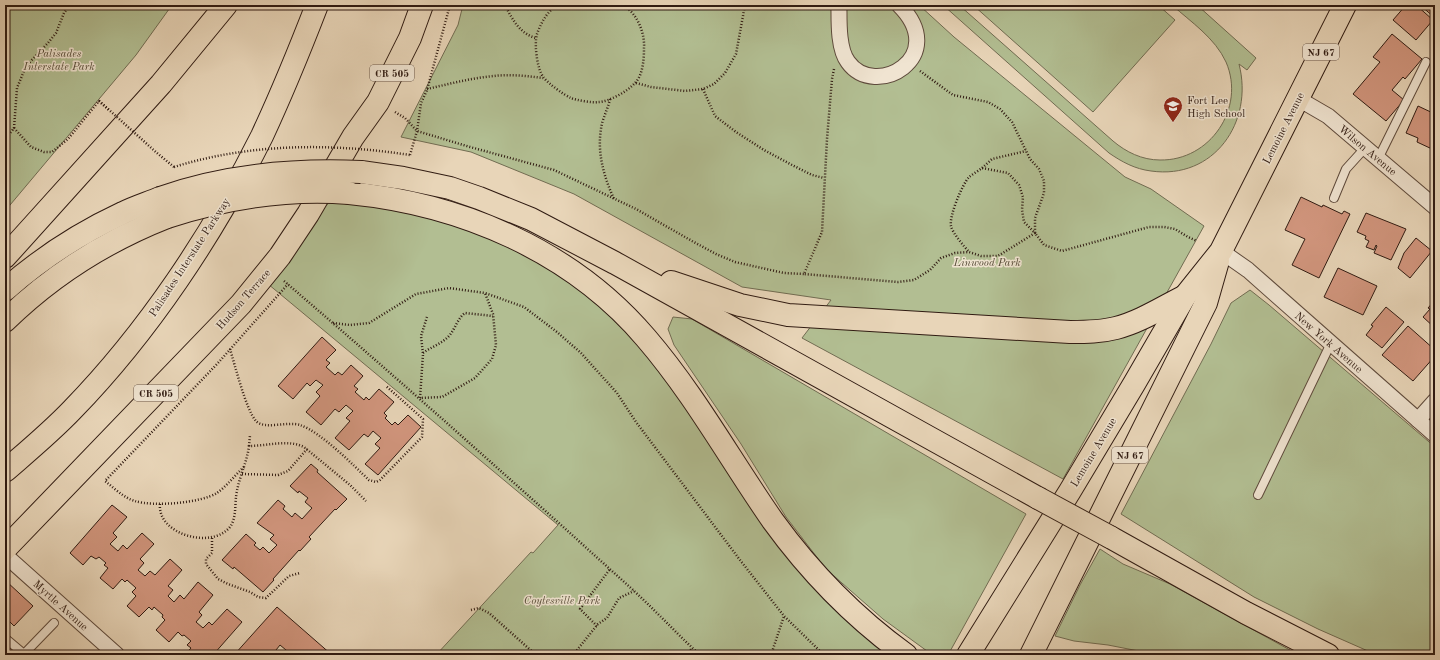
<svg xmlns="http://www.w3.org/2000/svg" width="1440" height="660" viewBox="0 0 1440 660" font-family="'Old Standard TT',serif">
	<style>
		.green { fill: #b2be92; stroke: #716c52 }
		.building { fill: #d2967e; stroke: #301b12 }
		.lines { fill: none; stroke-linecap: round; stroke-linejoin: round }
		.lane-casing { stroke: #5e4a3c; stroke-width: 10 }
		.street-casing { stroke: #5e4a3c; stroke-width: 17 }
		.primary-casing { stroke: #301b12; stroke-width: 24 }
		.highway-casing { stroke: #301b12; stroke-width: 24 }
		.path { stroke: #301b12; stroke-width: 2.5; stroke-dasharray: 1 2; stroke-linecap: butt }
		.lane { stroke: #f0e4d1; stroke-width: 8 }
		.street { stroke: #f0e4d1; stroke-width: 15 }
		.primary { stroke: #e8d5b8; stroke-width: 22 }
		.highway { stroke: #e8d5b8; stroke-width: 22 }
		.highway-bridge-casing { stroke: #301b12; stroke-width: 24; stroke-linecap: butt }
		.path-bridge { stroke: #301b12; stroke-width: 2.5; stroke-dasharray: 1 2; stroke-linecap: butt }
		.highway-bridge { stroke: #e8d5b8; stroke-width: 22 }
		.labels { text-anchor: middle; stroke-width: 3; stroke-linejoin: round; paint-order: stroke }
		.shield { fill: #f0e4d1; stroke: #6a574b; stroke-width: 1 }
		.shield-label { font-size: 10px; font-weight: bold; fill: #301b12 }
		.park-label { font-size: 11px; font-style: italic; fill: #574c38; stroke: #f0e4d1 }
		.poi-label { font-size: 11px; fill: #301b12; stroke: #f0e4d1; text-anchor: start }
		.street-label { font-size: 11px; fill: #301b12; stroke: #f0e4d1 }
	</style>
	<rect width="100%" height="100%" fill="#e8d5b8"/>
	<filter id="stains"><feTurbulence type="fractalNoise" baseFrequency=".005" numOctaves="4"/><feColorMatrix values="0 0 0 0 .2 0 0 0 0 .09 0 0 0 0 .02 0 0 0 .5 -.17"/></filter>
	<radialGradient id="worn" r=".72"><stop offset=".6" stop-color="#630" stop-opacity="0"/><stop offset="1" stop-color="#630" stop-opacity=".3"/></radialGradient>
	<g class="green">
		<polygon points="5,5 172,5 136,55 5,211"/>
		<polygon points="463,5 919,5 954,37 1125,177 1151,189 1204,226 1063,479 802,338 831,300 742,287 574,194 471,152 401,137 458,25"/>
		<path d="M943 5H959L1113 141C1126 152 1142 160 1160 160 1210 161 1246 108 1226 62 1215 38 1191 22 1172 5H1197L1256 58 1247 70 1239 64C1254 122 1214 180 1151 171 1135 169 1122 162 1109 153Z"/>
		<polygon points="973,5 1158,5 1175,20 1093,112"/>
		<polygon points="349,193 440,209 604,297 775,523 906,655 436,655 531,552 533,553 558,525 262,279 308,214"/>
		<polygon points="1250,290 1269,305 1435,447 1435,655 1377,655 1318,629 1254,597 1121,514 1211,344 1231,303"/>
		<polygon points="673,317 692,319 1026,514 948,655 936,655 927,651 883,619 826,569 786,517 741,444 674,345 668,329"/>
		<polygon points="1100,549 1123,564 1170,584 1299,655 1159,655 1108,645 1074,641 1055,636 1080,585"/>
	</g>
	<g class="building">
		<polygon points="1406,5 1416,5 1433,20 1416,40 1393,20"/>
		<polygon points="1420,5 1435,5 1435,18"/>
		<polygon points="1392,34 1422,59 1405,79 1403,77 1392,90 1404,100 1386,121 1353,94 1380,62 1373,57"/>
		<polygon points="1418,106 1435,114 1435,142 1432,149 1417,142 1418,138 1406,133"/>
		<polygon points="1301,197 1322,207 1323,205 1342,214 1344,211 1350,214 1319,278 1292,265 1305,239 1285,230"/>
		<polygon points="1366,213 1406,229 1391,260 1374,253 1377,246 1376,245 1374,250 1366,247 1369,241 1365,239 1366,236 1357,232"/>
		<polygon points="1416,238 1432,251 1410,278 1398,268 1404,253"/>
		<polygon points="1338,268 1377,286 1363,315 1324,297"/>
		<polygon points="1435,300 1435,328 1423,317 1430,309 1428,308"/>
		<polygon points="1386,307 1404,322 1382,348 1366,335 1373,326 1371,325"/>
		<polygon points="1408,326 1435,350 1435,356 1413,381 1382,355"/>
		<polygon points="322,337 336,350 326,360 330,363 326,367 335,375 338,372 342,375 351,365 363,376 354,386 358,389 355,392 364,400 366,397 369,400 379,389 394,402 384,413 387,416 385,418 392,425 395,422 398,425 408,415 421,427 378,475 365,464 380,448 375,444 381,438 373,431 368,437 364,434 349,450 335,438 350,421 346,418 353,411 346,405 339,412 335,409 321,425 306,412 320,396 316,392 323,385 316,380 310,386 307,383 293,399 278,386"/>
		<polygon points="311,464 318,470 317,472 347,499 336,510 335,509 309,537 311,539 300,551 299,550 273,579 274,580 263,592 234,567 233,569 222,560 246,534 256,543 254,545 260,550 263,547 269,553 277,545 270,539 274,535 257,523 278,500 285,506 283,509 292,517 295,513 302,519 312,508 305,502 308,498 299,491 298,493 290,486"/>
		<polygon points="112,505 127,517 113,533 117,537 110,544 118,551 123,545 127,549 142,533 154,544 140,559 144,563 138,570 145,576 150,571 155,575 170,559 182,570 168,586 173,590 168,596 174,602 180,595 184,599 198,582 213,595 199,612 202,615 196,622 203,628 209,622 212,625 227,609 242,622 213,655 185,655 191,648 187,645 191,641 184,635 182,636 178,632 169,642 156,630 165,620 162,617 163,615 154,607 152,610 149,607 139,617 127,606 136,596 132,592 136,588 127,580 125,582 122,579 113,589 100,578 108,568 104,565 106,563 99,557 96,559 91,556 83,565 70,553"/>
		<polygon points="6,581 33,606 14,626 5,617 5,582"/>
		<polygon points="277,607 332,655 292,655 280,645 272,655 234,655"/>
	</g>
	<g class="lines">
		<g class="lane-casing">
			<g id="lane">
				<polyline points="1378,159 1426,62"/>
				<polyline points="1334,198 1346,169 1365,148"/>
				<polyline points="1258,495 1331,343"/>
				<polyline points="5,638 24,654 54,623"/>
			</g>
		</g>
		<g class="street-casing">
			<g id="street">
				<path d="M839 5C839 21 838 49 848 62 875 100 951 57 899 5"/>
				<polyline points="1297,98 1328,116 1435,207"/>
				<polyline points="1221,251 1248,270 1435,435"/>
				<polyline points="1418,420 1435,401"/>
				<polyline points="5,555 117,655"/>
			</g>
		</g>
		<g class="primary-casing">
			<g id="primary">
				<polyline points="5,549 241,304 280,256 308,214 353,137 378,102 410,38 422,5"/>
				<polyline points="968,655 1070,491 1134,384 1185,296 1221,251 1345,5"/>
				<polyline points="1031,655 1206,303 1218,261"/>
			</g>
		</g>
		<g class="highway-casing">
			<g id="highway">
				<polyline points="361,172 403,178 450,188 479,198 531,219 615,263 1038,498"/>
				<path d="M349 193C462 204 572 251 646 338 695 395 731 461 773 521 810 572 855 618 906 655"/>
				<polyline points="5,257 161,84 226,5"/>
				<path d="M671 282 740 305 788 315 1070 332C1086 332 1101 332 1116 328 1140 322 1163 307 1185 296"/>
				<path d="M5 290C40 259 80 233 123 213 135 207 148 203 160 198"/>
				<path d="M5 321C52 275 106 241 167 217"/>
				<path d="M5 471C28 451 51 432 72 410 148 332 213 234 262 136 282 93 300 49 317 5"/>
				<polyline points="1110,537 1246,613 1328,655"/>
			</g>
		</g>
		<g class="path">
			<path d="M505 5C512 19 520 34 536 38"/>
			<path d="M558 5C547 11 541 23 537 34 534 44 537 70 544 78 549 84 564 95 571 98 576 100 592 103 598 102 609 102 628 91 635 83 643 75 644 59 644 48 645 33 637 12 622 5"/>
			<path d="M834 69 832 79 827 139 822 232 804 274 898 282 914 280 930 270 941 258 955 253 969 252 981 256H998L1035 233 1024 222 1022 210 1023 197 1019 185 1008 173 982 168C978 171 973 174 969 177 962 185 949 216 951 226 953 234 964 246 969 252"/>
			<polyline points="920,71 953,95 988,102 1000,109 1012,122 1030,159 1039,169 1044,181 1044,193 1035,218 1035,233 1044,245 1062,251 1149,227 1164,227 1175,229 1188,237 1197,241"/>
			<polyline points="636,83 651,87 685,91 703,89 714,84 725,73 736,54 745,5"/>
			<path d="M427 89C449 84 471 78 494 76 510 74 527 76 543 78"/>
			<polyline points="703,89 715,116 736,132 764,150 792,165 812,175 824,178"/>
			<path d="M610 99C608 109 602 119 601 129 597 153 604 177 614 199"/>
			<polyline points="395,112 405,118 417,131 470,147 554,170 636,209 692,241 716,254 735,262 784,273 804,274"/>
			<polyline points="14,128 31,147 44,152 52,152 68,139 99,101 110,111"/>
			<polyline points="5,140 14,128 17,88 26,66 48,43 56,33 64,13 70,5"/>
			<polyline points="157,153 174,167"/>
			<polyline points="410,155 417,131 421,103 427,90 450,5"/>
			<polyline points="982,168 992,159 1026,151"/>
			<path d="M284 281C402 382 518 486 633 590 656 611 677 634 700 655"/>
			<polyline points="427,317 421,336 423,354 420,398 442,397 475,378 492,359 496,345 493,314 485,293"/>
			<polyline points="333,323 350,325 369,323 416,294 449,288 485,293 524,307 557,332 581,353 617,393 636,422 740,560 784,616 824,655"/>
			<path d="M230 349C235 365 246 410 256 421 264 430 288 421 300 425 321 432 353 465 369 480L376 482 380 480 422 437 423 419 386 386"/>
			<path d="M423 353C431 347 441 344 448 337 455 330 457 319 465 313L493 316"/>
			<polyline points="249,446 250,435"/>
			<path d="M244 467C235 475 227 486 217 493 201 503 153 507 135 501 124 498 114 488 105 481L218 363 288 284"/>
			<polyline points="242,474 278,475 288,471 307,449"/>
			<path d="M160 504C157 534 211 550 230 527 236 519 235 506 236 497 238 479 247 463 249 446 267 446 288 439 304 447L350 485 366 501"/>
			<polyline points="212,538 212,553 206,559 206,564 218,579 228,584 250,592 258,597 266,598 289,576 300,573"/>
			<polyline points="471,610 479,608 489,613 536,655"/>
			<polyline points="597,626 580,609 610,569"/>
			<polyline points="573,655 598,624 607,618 619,598 634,591"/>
			<polyline points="687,655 692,648"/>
			<polyline points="771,655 784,616"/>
		</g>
		<use href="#lane" class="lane"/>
		<use href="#street" class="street"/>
		<use href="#primary" class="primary"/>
		<use href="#highway" class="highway"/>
		<g class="highway-bridge-casing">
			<g id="highway-bridge">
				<path d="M160 198C225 175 292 169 361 172"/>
				<path d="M167 217C226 198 287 188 349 193"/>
				<polyline points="1038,498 1110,537"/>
			</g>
		</g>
		<g class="path-bridge">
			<polyline points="99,101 157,153"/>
			<path d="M174 167C251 143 331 143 410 155"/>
		</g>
		<use href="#highway-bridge" class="highway-bridge"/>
	</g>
	<defs>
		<g id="school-pin" transform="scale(1)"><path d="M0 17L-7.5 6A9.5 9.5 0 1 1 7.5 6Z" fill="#8f2418" stroke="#f0e4d1"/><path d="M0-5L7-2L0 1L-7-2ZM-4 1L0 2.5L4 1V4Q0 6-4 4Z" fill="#fff"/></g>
	</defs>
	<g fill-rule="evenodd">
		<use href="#school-pin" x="1173" y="106"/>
	</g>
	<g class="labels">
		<g class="shield">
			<rect x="1303" y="44" width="36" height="16" rx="3"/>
			<rect x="370" y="65" width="44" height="16" rx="3"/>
			<rect x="134" y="385" width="44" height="16" rx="3"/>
			<rect x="1112" y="447" width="36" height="16" rx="3"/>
		</g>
		<g class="shield-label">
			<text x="1321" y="56">NJ 67</text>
			<text x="392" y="77">CR 505</text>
			<text x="156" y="397">CR 505</text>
			<text x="1130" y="459">NJ 67</text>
		</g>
		<g class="park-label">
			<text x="59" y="57">Palisades<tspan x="59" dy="13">Interstate Park</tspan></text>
			<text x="987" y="266">Linwood Park</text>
			<text x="562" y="604">Coytesville Park</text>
		</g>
		<g class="poi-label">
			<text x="1187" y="104">Fort Lee<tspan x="1187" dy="13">High School</tspan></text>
		</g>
		<g class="street-label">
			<text transform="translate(1283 128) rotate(-63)" y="4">Lemoine Avenue</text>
			<text transform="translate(1368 150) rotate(40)" y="4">Wilson Avenue</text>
			<text transform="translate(189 257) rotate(-57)" y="4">Palisades Interstate Parkway</text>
			<text transform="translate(243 299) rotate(-49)" y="4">Hudson Terrace</text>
			<text transform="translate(1329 342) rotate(41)" y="4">New York Avenue</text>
			<text transform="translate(1093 452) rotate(-59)" y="4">Lemoine Avenue</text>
			<text transform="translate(61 605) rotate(42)" y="4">Myrtle Avenue</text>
		</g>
	</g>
	<rect width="1440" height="660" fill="none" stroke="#e8d5b8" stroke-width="20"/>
	<rect x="6" y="6" width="1428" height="648" fill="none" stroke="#301b12" stroke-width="2"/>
	<rect x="10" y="10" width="1420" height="640" fill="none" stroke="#301b12"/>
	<rect width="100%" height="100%" filter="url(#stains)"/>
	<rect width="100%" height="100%" fill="url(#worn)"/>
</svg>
